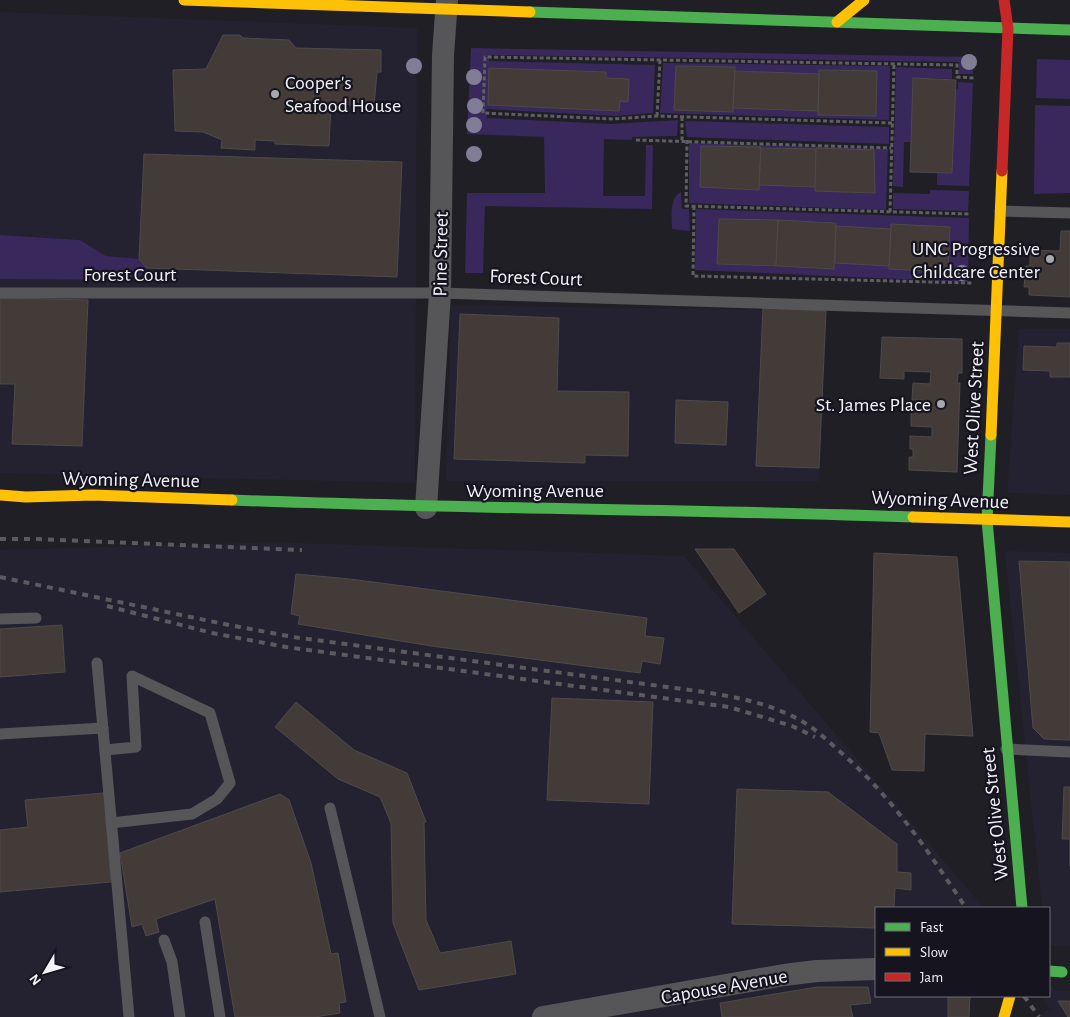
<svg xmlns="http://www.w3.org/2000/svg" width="1070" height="1017" viewBox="0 0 1070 1017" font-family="'Alegreya Sans',sans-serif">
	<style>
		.built { fill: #242230 }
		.green { fill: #38285c; fill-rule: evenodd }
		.building { fill: #433b38; stroke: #4d4a4b }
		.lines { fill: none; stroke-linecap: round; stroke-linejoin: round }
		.path { stroke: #5f5e61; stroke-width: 3; stroke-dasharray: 4 2.5; stroke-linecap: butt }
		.lane { stroke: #565659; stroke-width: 11 }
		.street { stroke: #565659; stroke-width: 22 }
		.fast { stroke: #4caf50; stroke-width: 11 }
		.slow { stroke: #ffc107; stroke-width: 11 }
		.jam { stroke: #c62828; stroke-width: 11 }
		.rail { stroke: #5c5a5f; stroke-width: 4; stroke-dasharray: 6 6; stroke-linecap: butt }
		.tree { fill: #827d97 }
		.poi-dot { fill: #a9a8af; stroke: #16141e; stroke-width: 2 }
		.labels { text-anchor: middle; stroke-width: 4.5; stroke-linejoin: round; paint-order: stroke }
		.poi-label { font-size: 20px; fill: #f3f2f9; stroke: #16141e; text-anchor: end }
		.street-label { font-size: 20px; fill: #f3f2f9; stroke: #16141e }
	</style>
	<rect width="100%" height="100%" fill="#201f25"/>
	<g class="built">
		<polygon points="0,12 417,28 415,483 0,473 0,279 125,280 139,259 106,256 80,240 0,235"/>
		<polygon points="451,305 826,311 819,481 446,481"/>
		<polygon points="1019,329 1070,329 1070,495 1007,493"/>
		<polygon points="269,542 684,556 984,908 876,908 876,996 967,996 967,1017 0,1017 0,550"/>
		<polygon points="1005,551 1070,553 1070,946 1049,946 1049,908 1042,908"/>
		<polygon points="1049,983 1056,991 1070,991 1070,1017 1037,1017 1050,1009 1041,996 1049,996"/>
	</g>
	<g class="green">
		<path d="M471 48 973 57V74H959V62L489 55V61L655 65 653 113 615 116 486 109 487 118 611 124 678 120 677 136 632 137V140L604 139 603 196H645L646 145H653L652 209 485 206 483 273H465L467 193H545L544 137 467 134ZM490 68 606 72V78L629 79 628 101H620L619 111 489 105Z"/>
		<polygon points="1037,59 1070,60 1070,99 1036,98"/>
		<path d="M663 63 890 66 889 120 660 113ZM676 66 734 67 735 71 819 74V70L877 71 876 116 818 115V111L733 108V112L675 110Z"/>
		<polygon points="896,67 952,69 952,79 913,78 911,142 904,142 903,187 893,186"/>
		<polygon points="958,82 973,83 969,186 937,185 937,173 952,173 955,88 958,89"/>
		<polygon points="1035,105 1070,106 1070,193 1034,194"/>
		<polygon points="685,121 889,127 889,144 687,137"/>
		<path d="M689 143 888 149 886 210 689 203ZM701 146 816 149 875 193 815 191V187L759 185V190L701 187Z"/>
		<polygon points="930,190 969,191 968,211 893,209 893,193 930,194"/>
		<path d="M681 192 682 209H689L690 231 672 229C672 217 669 198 681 192Z"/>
		<path d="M696 209 969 218 968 282 695 270ZM719 219 836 222V226L891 229V224L950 227 948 272 889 269V266L835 263 834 269 717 264Z"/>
		<polygon points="0,235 80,240 106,256 139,259 147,268 139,277 125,280 0,279"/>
	</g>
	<g class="building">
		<polygon points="223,35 240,35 243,38 289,40 296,48 381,50 381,72 377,72 374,106 331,104 329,146 275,144 275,141 255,140 255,150 221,148 222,140 203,132 175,131 173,70 206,69"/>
		<polygon points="676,66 735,67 733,112 674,110"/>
		<polygon points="489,68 606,72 606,78 629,79 628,102 620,101 619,111 488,105"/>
		<polygon points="819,70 877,71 876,116 818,115"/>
		<polygon points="735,71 819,74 818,111 733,108"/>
		<polygon points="913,78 956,80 952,173 910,172"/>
		<polygon points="701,146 761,147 759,190 700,187"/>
		<polygon points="761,148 816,149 815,187 759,185"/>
		<polygon points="816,148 874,150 875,193 815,191"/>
		<polygon points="144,154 402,162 397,277 147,268 139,259"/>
		<polygon points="719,219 778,220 776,266 717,264"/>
		<polygon points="778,220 836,223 834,269 776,266"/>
		<polygon points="891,224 950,227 948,272 889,269"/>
		<polygon points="836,226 891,229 889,266 835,263"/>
		<polygon points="1061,231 1070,231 1070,297 1029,295 1029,287 1024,287 1026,266 1030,266 1030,250 1060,251"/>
		<polygon points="0,298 88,300 82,446 12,444 15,384 0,384"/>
		<polygon points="763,308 826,311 819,468 756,466"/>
		<polygon points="460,314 559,318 557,391 629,392 628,456 585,455 585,463 454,459"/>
		<polygon points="882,337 962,339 962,373 958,373 957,383 960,383 957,472 909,470 909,457 913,457 913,449 910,449 910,436 932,437 932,427 911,426 911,408 922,408 922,400 912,400 913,383 930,384 931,372 904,371 904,379 880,378"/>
		<polygon points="1057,343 1070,343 1070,377 1050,377 1050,371 1023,370 1024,346 1057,347"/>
		<polygon points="676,400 728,402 726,445 675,443"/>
		<polygon points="695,549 734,549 766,594 739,613"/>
		<polygon points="874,553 957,557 973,736 925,734 924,771 892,770 879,733 870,732"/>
		<polygon points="1019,561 1070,562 1070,740 1044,739 1033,728"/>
		<polygon points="296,574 350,579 647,618 645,636 664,638 660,664 642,661 640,673 431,646 298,624 300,616 291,614"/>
		<polygon points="62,625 65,672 0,677 0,629"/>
		<polygon points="552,698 653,702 649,804 547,800"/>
		<polygon points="296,702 354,750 407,773 426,822 424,822 426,920 440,953 511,941 516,974 419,990 393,923 391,823 380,797 338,779 275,727"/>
		<polygon points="1064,787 1070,787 1070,866 1070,839 1062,839"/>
		<polygon points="737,789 828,792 897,844 897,872 911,873 911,890 895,888 894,908 876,908 876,928 732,924"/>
		<polygon points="104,793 111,882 0,892 0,830 28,827 25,800"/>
		<polygon points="280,794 289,800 311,863 331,954 338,953 346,1002 339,1003 340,1013 315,1017 235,1017 215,899 156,919 159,932 146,936 142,924 132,927 120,853"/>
		<polygon points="817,987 868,987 871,1003 850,1005 853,1017 722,1017 720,1003"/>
		<polygon points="948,996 970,996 969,1017 948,1017"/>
		<polygon points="1058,1001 1070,1001 1070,1017 1068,1017"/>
	</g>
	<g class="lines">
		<g class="path">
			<polyline points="657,116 660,60"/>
			<polyline points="682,117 682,140"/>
			<polyline points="892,123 657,116 613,119 483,113 485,57 957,65 957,77 974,78"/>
			<polyline points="636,140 891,148"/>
			<polyline points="687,140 686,206 971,214"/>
			<polyline points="694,206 693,276 972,283"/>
			<polyline points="890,212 894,64"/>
		</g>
		<g class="lane">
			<polyline points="1000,211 1070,213"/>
			<polyline points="0,293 440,293 1070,313"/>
			<polyline points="0,619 36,618"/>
			<polyline points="97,663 129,1017"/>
			<polyline points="0,734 103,728"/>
			<polyline points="1006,749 1070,752"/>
			<polyline points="105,750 136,747 132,676 210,713 230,783 217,799 192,814 111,823"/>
			<polyline points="330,808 380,1017"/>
			<polyline points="205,922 220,1017"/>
			<polyline points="164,940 172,962 180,1017"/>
		</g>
		<g class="street">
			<polyline points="426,508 440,293 443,55 447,0"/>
			<polyline points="543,1017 784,975 817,971 876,969"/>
		</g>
		<g class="fast">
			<polyline points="530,12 1070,30"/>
			<polyline points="991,435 987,520 1022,908"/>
			<path d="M232 500C459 509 686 509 913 517"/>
			<polyline points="1049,971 1062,972"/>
		</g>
		<g class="slow">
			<polyline points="184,0 530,12"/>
			<polyline points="837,22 864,0"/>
			<polyline points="991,435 1002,171"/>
			<polyline points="0,495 26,497 93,495 232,500"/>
			<polyline points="913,517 1070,522"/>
			<polyline points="1004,1017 1010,996"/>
		</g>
		<polyline class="jam" points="1002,171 1008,28 1004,0"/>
		<g class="rail">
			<polyline points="0,539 33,539 302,550"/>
			<path d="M0 577 224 624 293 637 697 691C732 696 765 702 796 718 812 726 825 738 838 750 891 795 928 851 966 908"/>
			<polyline points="107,606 212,633 286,647 729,707 792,726 815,737"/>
			<polyline points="1024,996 1039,1017"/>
		</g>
	</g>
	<g class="tree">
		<circle cx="969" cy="62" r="8"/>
		<circle cx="414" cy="66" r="8"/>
		<circle cx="474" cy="77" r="8"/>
		<circle cx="475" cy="106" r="8"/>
		<circle cx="474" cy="125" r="8"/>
		<circle cx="474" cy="154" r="8"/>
		<circle cx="962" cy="273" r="8"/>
	</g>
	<g class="poi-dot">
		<circle cx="275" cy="94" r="5"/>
		<circle cx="1050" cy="259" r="5"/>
		<circle cx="941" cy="404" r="5"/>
	</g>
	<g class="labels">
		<g class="poi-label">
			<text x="285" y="89" text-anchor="start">Cooper's<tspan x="285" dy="23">Seafood House</tspan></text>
			<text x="1040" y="255">UNC Progressive<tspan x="1040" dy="23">Childcare Center</tspan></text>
			<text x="931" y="411">St. James Place</text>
		</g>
		<g class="street-label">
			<text transform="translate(440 254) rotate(-89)" y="7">Pine Street</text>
			<text x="130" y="281">Forest Court</text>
			<text transform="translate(536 277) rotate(2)" y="7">Forest Court</text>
			<text transform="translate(973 408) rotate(-87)" y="7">West Olive Street</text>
			<text transform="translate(131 479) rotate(1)" y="7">Wyoming Avenue</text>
			<text x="535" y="497">Wyoming Avenue</text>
			<text transform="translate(940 499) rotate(2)" y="7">Wyoming Avenue</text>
			<text transform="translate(994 814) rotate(-96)" y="7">West Olive Street</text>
			<text transform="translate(724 986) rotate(-10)" y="7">Capouse Avenue</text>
		</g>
	</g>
	<rect x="875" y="907" width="175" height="90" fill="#16141e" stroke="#6e6d76"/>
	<rect x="885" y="923" width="25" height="8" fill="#4caf50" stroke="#6e6d76"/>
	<text x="920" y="932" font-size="15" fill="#f3f2f9">Fast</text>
	<rect x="885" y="948" width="25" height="8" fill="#ffc107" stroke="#6e6d76"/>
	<text x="920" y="957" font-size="15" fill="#f3f2f9">Slow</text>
	<rect x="885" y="973" width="25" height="8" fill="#c62828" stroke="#6e6d76"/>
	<text x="920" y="982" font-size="15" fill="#f3f2f9">Jam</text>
	<g transform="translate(45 972) rotate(232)" stroke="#16141e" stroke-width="4" paint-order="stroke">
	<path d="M0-4L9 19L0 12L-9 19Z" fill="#f3f2f9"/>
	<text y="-8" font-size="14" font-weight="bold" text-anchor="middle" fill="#f3f2f9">N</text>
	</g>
</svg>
